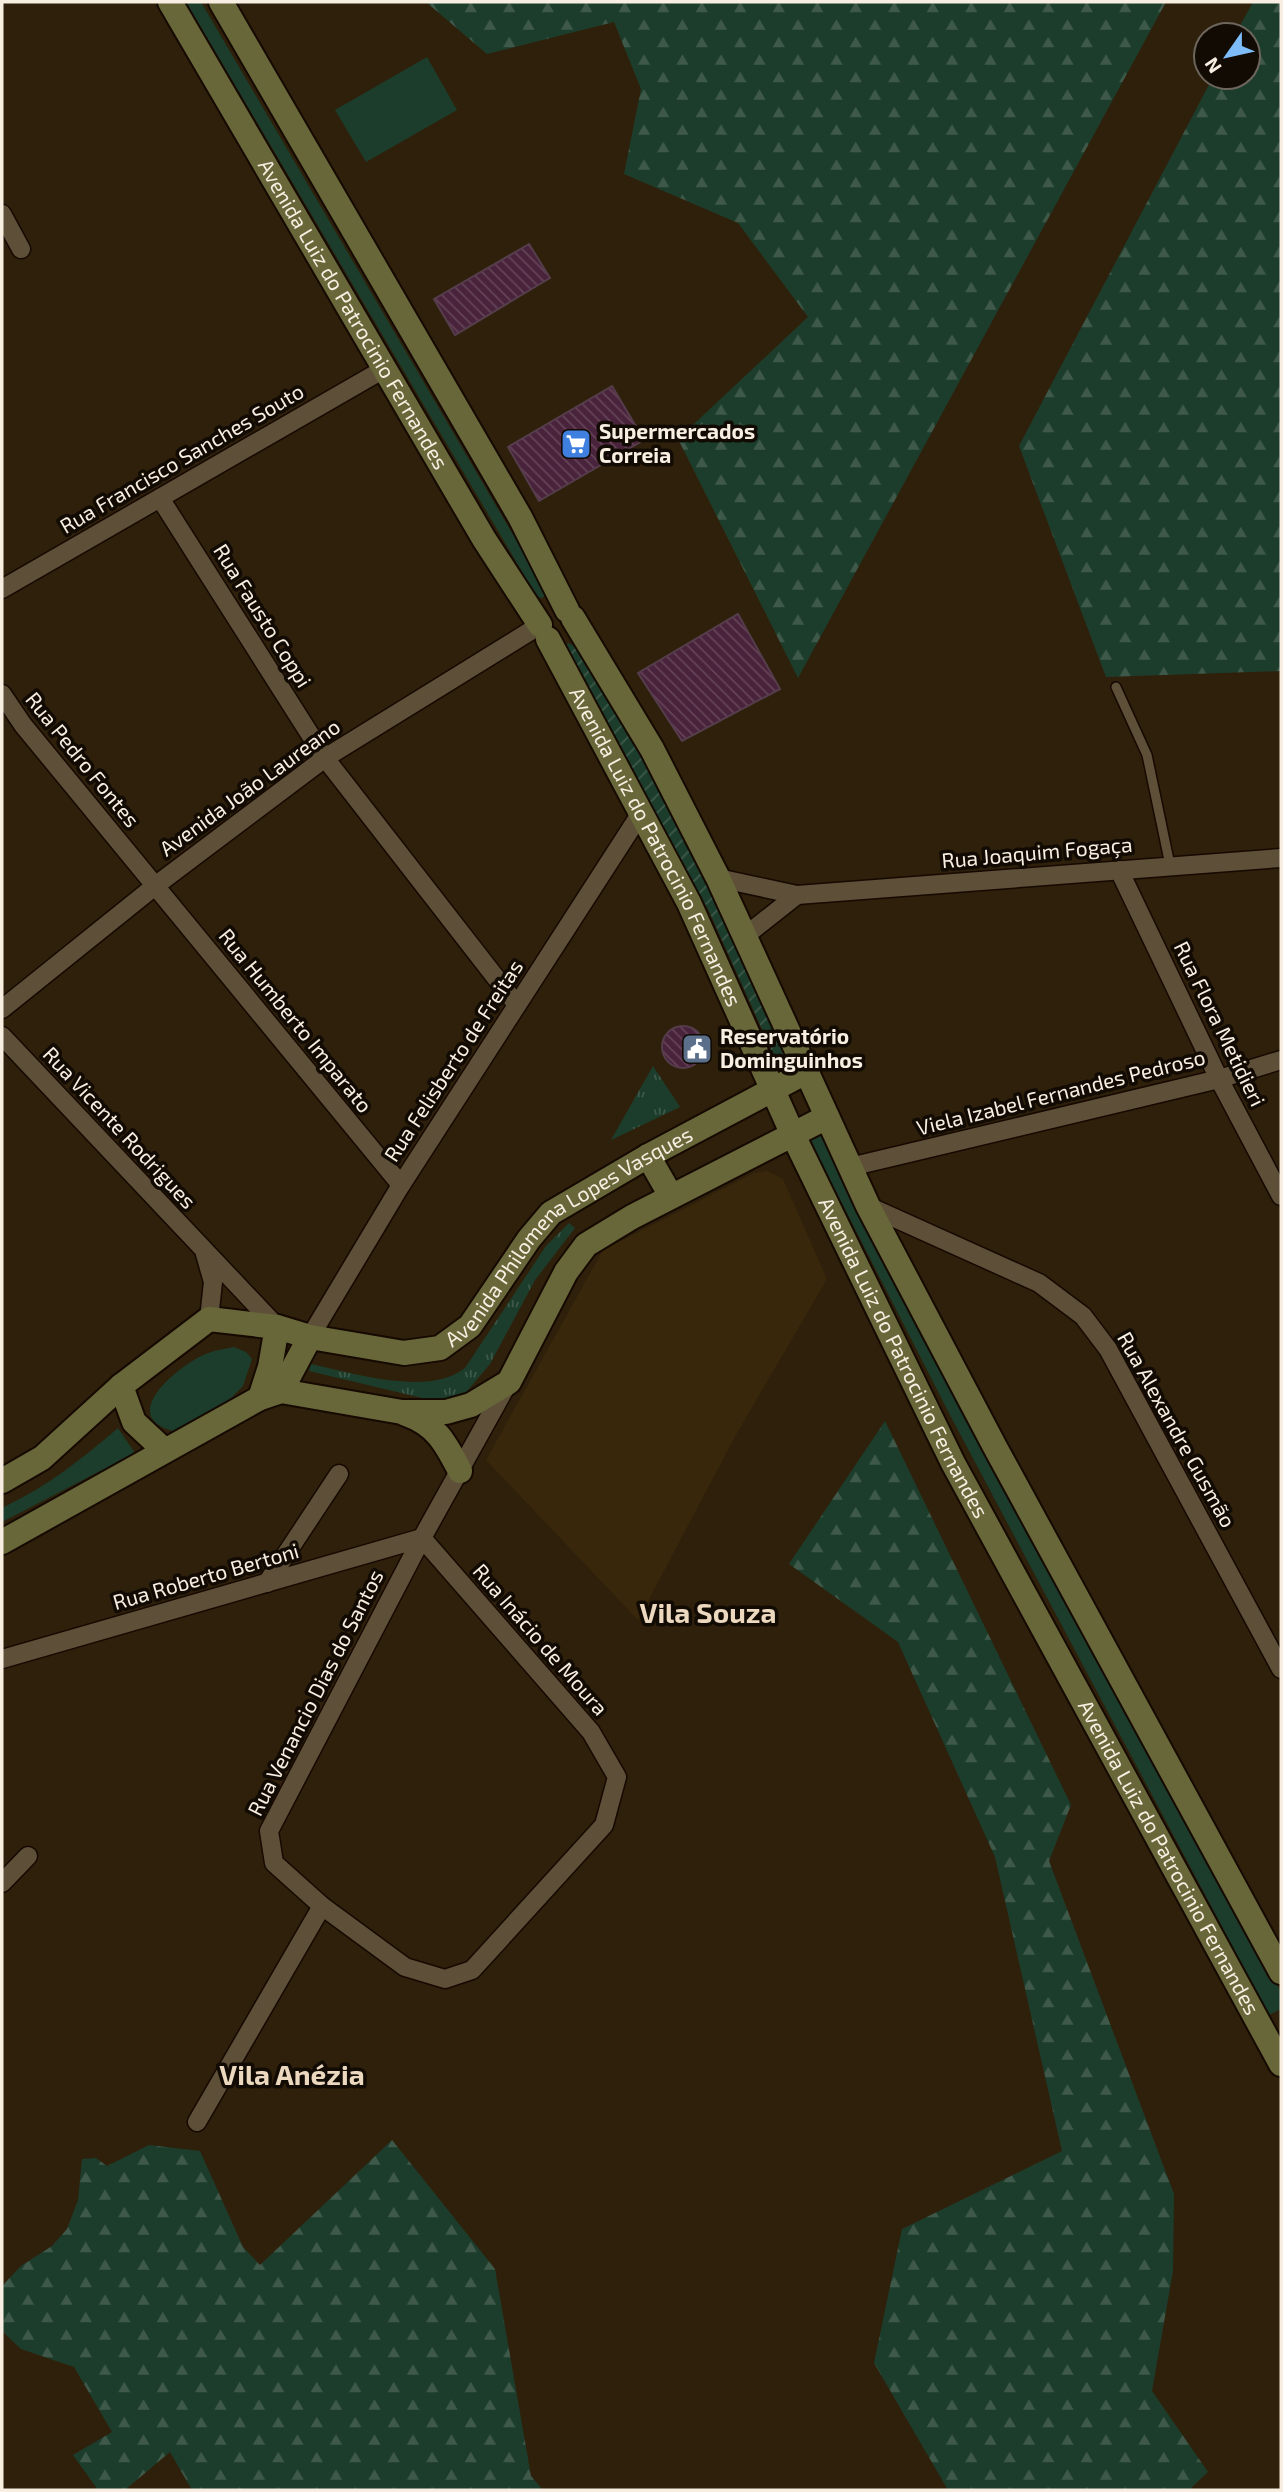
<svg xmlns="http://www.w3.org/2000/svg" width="1283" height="2492" viewBox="0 0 1283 2492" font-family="'Exo 2',sans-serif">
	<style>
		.built { fill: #39270b }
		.grass { fill: #1c3d2c }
		.forest { fill: url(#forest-firs) }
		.park { fill: url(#park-tufts) }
		.garden { fill: url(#garden-furrows) }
		.building { fill: url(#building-back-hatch); stroke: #553d4b; stroke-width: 2 }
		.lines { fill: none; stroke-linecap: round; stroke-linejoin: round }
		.lane-casing { stroke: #160900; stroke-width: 12 }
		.street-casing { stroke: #160900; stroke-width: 21 }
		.secondary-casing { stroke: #160900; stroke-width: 28 }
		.lane { stroke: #5e4f38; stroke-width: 9 }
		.street { stroke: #5e4f38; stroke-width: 18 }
		.secondary { stroke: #68673a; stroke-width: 24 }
		.labels { text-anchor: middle; stroke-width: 7; stroke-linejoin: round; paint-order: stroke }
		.street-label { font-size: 21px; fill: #f8efe2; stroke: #110b04 }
		.poi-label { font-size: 21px; font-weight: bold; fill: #f8efe2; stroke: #110b04; text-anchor: start }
		.district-label { font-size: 28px; font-weight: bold; fill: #ebd8be; stroke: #110b04 }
	</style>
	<defs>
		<pattern id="forest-firs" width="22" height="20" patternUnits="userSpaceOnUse" patternTransform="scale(1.75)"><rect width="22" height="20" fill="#1c3d2c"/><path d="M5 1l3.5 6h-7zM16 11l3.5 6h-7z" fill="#3e594a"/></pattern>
		<pattern id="park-tufts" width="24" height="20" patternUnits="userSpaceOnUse" patternTransform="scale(1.75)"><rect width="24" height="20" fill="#1c3d2c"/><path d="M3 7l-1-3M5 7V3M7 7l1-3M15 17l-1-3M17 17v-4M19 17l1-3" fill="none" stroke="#3e594a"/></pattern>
		<pattern id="garden-furrows" width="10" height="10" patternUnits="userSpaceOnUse" patternTransform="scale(1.75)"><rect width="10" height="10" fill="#1c3d2c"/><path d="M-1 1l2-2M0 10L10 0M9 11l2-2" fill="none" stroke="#3e594a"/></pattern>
		<pattern id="building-back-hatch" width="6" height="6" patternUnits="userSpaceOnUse" patternTransform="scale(1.75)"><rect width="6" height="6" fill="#49233b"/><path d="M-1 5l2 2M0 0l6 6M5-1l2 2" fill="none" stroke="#644357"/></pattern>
	</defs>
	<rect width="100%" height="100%" fill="#2e200b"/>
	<polygon class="built" points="767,1171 783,1179 827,1279 737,1433 638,1620 486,1460 603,1250 754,1173"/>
	<g class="grass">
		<polygon points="186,2 201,2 546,591 543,598 537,597"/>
		<polygon points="427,57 457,110 366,162 335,110"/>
		<polygon points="825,1126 915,1314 1281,1992 1281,2009 1269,2015 951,1417 807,1135"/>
		<path d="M234 1347 246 1352 252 1359 243 1386 228 1401 173 1431C116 1416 180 1364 206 1354 215 1350 225 1349 234 1347Z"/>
		<path d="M118 1428 135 1453 2 1522V1508C46 1487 81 1460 118 1428Z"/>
	</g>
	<g class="forest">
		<polygon points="426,2 1166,2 798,678 678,439 808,317 738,223 624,174 641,89 614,22 487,54"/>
		<polygon points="1253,2 1281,2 1281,671 1106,677 1019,446 1213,77 1248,77 1248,35 1235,35"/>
		<polygon points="885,1421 1071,1805 1049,1861 1174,2194 1173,2271 1152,2391 1208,2472 1189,2490 948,2490 874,2363 902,2229 1062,2151 995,1857 898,1642 789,1564"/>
		<polygon points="392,2140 495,2269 531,2476 543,2490 192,2490 170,2452 125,2490 98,2490 73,2455 112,2432 74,2367 21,2349 2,2331 2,2286 21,2266 52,2246 67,2229 78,2200 82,2159 96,2158 107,2166 149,2145 200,2151 243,2247 260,2265"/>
	</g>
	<g class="park">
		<polygon points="653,1066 680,1107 611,1140"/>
		<path d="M569 1223 575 1228 535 1280 490 1364 463 1396 439 1402 309 1371 311 1364C352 1373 429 1397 465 1368L546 1246Z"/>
	</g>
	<polygon class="garden" points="568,643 577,647 646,760 714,888 790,1058 780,1062 775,1058 708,909 565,648"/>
	<g class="building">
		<polygon points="529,244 550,278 455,335 434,299"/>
		<polygon points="612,386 644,440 539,501 508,447"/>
		<polygon points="738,614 780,689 682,741 638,673"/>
		<circle cx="683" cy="1047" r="21"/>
	</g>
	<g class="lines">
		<g class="lane-casing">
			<polyline id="lane" points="1116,687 1147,755 1170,865"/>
		</g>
		<g class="street-casing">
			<g id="street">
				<polyline points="2,214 21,249"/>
				<polyline points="160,498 325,758 517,1005"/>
				<polyline points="2,589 384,369"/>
				<polyline points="2,694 23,725 401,1185"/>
				<polyline points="1119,870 1219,1079 1281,1196"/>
				<polyline points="718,878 797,895 1281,858"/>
				<polyline points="745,936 797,895"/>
				<polyline points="2,1009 155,886 325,758 540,625"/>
				<polyline points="2,1036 277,1327"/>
				<polyline points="850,1167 1219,1079 1281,1060"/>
				<polyline points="868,1206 1039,1283 1083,1316 1108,1349 1281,1669"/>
				<polyline points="205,1254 213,1282 209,1319"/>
				<polyline points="310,1337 401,1185 641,813"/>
				<polyline points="267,1583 339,1474"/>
				<polyline points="2,1659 422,1538 591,1732 617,1777 604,1825 472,1970 445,1979 405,1967 322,1906 274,1863 269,1831 422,1538 507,1385"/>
				<polyline points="2,1883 28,1856"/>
				<polyline points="197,2122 322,1906"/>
			</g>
		</g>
		<g class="secondary-casing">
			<g id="secondary">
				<path id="s1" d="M170 2 484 539 540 625"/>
				<polyline points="221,2 520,517 567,610"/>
				<polyline points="573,618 652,749 718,878 868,1206 995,1447 1281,1972"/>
				<path id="s2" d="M548 639 689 903 793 1135 953 1463 1281 2064"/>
				<polyline points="648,1156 671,1196"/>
				<polyline points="121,1386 134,1422 164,1450"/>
				<polyline points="281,1391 310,1337"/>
				<polyline points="260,1398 270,1367 277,1327"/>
				<path d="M406 1414C437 1425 446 1444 460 1471"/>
				<path id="s3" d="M2 1481 42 1458 121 1386 209 1319 277 1327 310 1337 404 1353 440 1348 470 1326 529 1239 551 1213 648 1156 806 1072"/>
				<polyline points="2,1542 260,1398 281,1391 402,1412 446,1412 471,1405 509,1382 566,1272 586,1245 632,1217 827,1117"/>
			</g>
		</g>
		<use href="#lane" class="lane"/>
		<use href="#street" class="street"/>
		<use href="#secondary" class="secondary"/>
	</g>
	<defs>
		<g id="supermarket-square" transform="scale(1.575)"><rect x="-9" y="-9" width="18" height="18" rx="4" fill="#3f7fe0" stroke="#110b04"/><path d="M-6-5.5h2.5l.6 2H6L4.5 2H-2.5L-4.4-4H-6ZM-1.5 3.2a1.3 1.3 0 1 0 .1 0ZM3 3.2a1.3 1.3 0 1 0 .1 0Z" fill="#fff"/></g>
		<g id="civic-square" transform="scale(1.575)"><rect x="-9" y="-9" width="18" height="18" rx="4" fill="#5c6f8a" stroke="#110b04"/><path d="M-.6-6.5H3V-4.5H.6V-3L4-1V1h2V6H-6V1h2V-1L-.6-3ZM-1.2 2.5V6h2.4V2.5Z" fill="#fff"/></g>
	</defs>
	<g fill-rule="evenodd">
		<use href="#supermarket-square" x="576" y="444"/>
		<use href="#civic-square" x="697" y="1049"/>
	</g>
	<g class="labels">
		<g class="street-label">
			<text dy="7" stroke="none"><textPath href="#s1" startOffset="362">Avenida Luiz do Patrocinio Fernandes</textPath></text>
			<text transform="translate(182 459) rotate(-30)" y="7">Rua Francisco Sanches Souto</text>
			<text transform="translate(262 616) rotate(58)" y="7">Rua Fausto Coppi</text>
			<text transform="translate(82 760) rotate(51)" y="7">Rua Pedro Fontes</text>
			<text transform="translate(250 788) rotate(-36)" y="7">Avenida João Laureano</text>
			<text dy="7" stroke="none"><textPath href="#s2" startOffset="234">Avenida Luiz do Patrocinio Fernandes</textPath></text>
			<text transform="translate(1037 853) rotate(-5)" y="7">Rua Joaquim Fogaça</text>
			<text transform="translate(295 1021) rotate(51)" y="7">Rua Humberto Imparato</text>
			<text transform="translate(1219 1024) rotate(64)" y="7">Rua Flora Metidieri</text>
			<text transform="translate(454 1061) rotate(-57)" y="7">Rua Felisberto de Freitas</text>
			<text transform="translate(1061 1093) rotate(-14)" y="7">Viela Izabel Fernandes Pedroso</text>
			<text transform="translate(119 1128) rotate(47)" y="7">Rua Vicente Rodrigues</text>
			<text dy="7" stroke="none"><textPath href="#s3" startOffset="672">Avenida Philomena Lopes Vasques</textPath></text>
			<text dy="7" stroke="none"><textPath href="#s2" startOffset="802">Avenida Luiz do Patrocinio Fernandes</textPath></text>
			<text transform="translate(1176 1430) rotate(61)" y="7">Rua Alexandre Gusmão</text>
			<text transform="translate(206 1577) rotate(-16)" y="7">Rua Roberto Bertoni</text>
			<text transform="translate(540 1640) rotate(49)" y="7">Rua Inácio de Moura</text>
			<text transform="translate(316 1693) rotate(-63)" y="7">Rua Venancio Dias do Santos</text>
			<text dy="7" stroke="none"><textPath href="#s2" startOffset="1368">Avenida Luiz do Patrocinio Fernandes</textPath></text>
		</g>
		<g class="poi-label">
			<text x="599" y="439">Supermercados<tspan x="599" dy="24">Correia</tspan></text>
			<text x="720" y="1044">Reservatório<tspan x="720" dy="24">Dominguinhos</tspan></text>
		</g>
		<g class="district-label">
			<text x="708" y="1623">Vila Souza</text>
			<text x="292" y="2085">Vila Anézia</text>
		</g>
	</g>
	<rect width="1283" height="2492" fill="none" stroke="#f8efe2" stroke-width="7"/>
	<g transform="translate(1227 56) rotate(236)"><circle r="33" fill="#110b04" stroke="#6d665d" stroke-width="2"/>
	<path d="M0-5L12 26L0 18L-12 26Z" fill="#7ebdf9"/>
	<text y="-10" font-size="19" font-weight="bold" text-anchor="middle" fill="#f8efe2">N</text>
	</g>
</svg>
